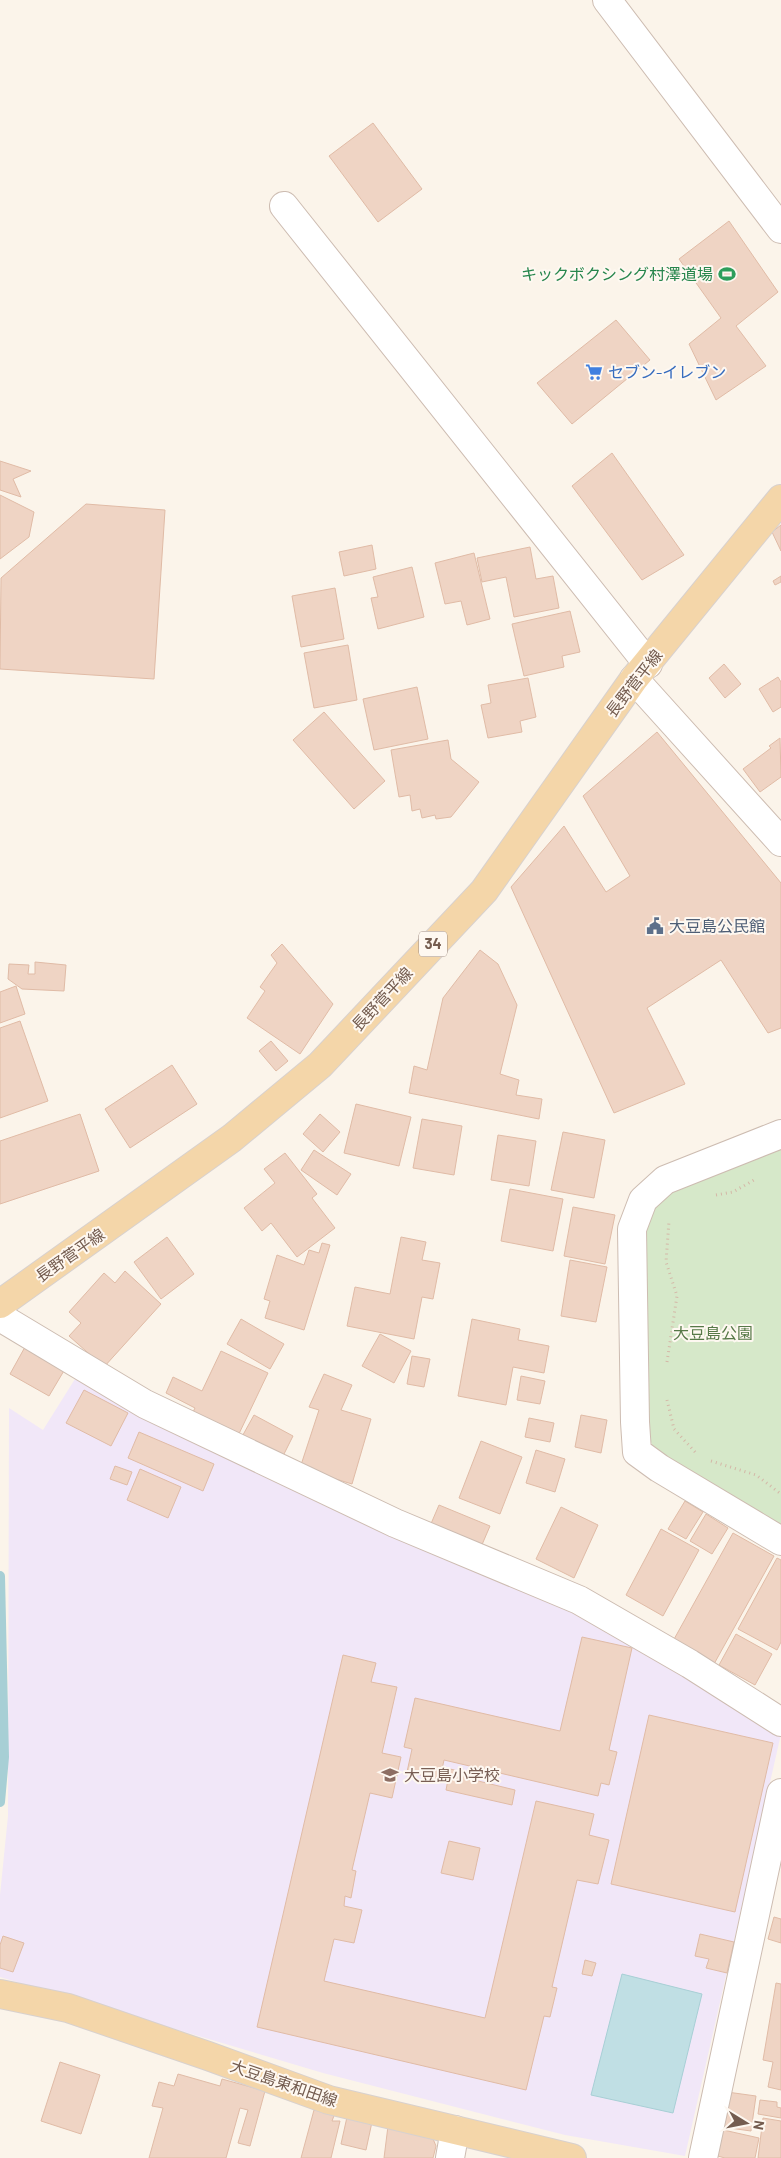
<svg xmlns="http://www.w3.org/2000/svg" width="781" height="2158" viewBox="0 0 781 2158" font-family="Barlow,'Noto Sans JP',sans-serif">
	<style>
		.education { fill: #f1e7f8 }
		.green { fill: #d6e8c9 }
		.water { fill: #c0dfe4; stroke: #a7cfd5 }
		.lines { fill: none; stroke-linecap: round; stroke-linejoin: round }
		.stream { stroke: #a7cfd5; stroke-width: 10 }
		.building { fill: #efd4c4; stroke: #e0bba6 }
		.minor-casing { stroke: #cdbcb1; stroke-width: 30 }
		.major-casing { stroke: #d8d1ce; stroke-width: 30 }
		.path { stroke: #d4b7a7; stroke-width: 3; stroke-dasharray: 1 4; stroke-linecap: butt }
		.minor { stroke: #fff; stroke-width: 28 }
		.major { stroke: #f4d6a9; stroke-width: 28 }
		.labels { text-anchor: middle; stroke-width: 4; stroke-linejoin: round; paint-order: stroke }
		.shield { fill: #fef8f1; stroke: #9d8b80; stroke-width: 1 }
		.shield-label { font-size: 15px; font-weight: bold; fill: #745c4f }
		.leisure-label { font-size: 16px; fill: #27864d; stroke: #fef8f1; text-anchor: end }
		.shop-label { font-size: 16px; fill: #366cbe; stroke: #fef8f1; text-anchor: start }
		.street-label { font-size: 16px; fill: #745c4f; stroke: #fef8f1 }
		.service-label { font-size: 16px; fill: #4e5e75; stroke: #fef8f1; text-anchor: start }
		.park-label { font-size: 16px; fill: #577948; stroke: #fef8f1 }
		.education-label { font-size: 16px; fill: #785e54; stroke: #fef8f1; text-anchor: start }
	</style>
	<rect width="100%" height="100%" fill="#fbf4ea"/>
	<polygon class="education" points="75,1379 360,1515 581,1610 781,1734 685,2156 565,2135 323,2073 0,1977 0,1895 8,1816 9,1408 43,1430"/>
	<polygon class="green" points="781,1146 781,1529 663,1456 652,1445 643,1416 647,1220 659,1196"/>
	<polygon class="water" points="622,1974 702,1994 673,2113 591,2095"/>
	<g class="lines">
		<polyline class="stream" points="0,1576 4,1757 0,1802"/>
	</g>
	<g class="building">
		<polygon points="373,123 422,189 378,222 329,156"/>
		<polygon points="729,221 778,292 736,326 766,366 716,400 689,344 721,318 679,259"/>
		<polygon points="616,320 650,360 572,424 537,383"/>
		<polygon points="612,453 684,555 642,580 572,486"/>
		<polygon points="0,461 31,471 13,479 21,497 0,490"/>
		<polygon points="0,495 34,512 29,537 0,559"/>
		<polygon points="86,504 165,510 154,679 0,669 1,578"/>
		<polygon points="781,525 781,551 772,532"/>
		<polygon points="372,545 376,569 344,576 339,552"/>
		<polygon points="530,547 536,579 553,576 559,608 514,617 506,577 482,582 477,558"/>
		<polygon points="474,553 490,619 467,625 461,601 445,604 435,563"/>
		<polygon points="412,567 424,617 378,629 371,598 378,597 373,577"/>
		<polygon points="781,576 781,582 775,585 773,581"/>
		<polygon points="335,588 344,639 301,647 292,596"/>
		<polygon points="570,611 580,652 562,656 564,667 524,676 512,624"/>
		<polygon points="348,645 357,700 314,708 304,653"/>
		<polygon points="724,664 741,684 725,698 709,678"/>
		<polygon points="778,677 781,682 781,707 773,712 759,689"/>
		<polygon points="528,678 536,717 520,721 522,732 488,738 481,705 491,703 488,685"/>
		<polygon points="417,687 428,739 374,750 363,699"/>
		<polygon points="324,712 385,781 354,809 293,740"/>
		<polygon points="657,732 781,883 781,1028 768,1033 721,960 647,1008 685,1084 614,1113 511,887 564,826 606,892 630,876 583,796"/>
		<polygon points="780,738 781,777 760,792 743,769 771,748 769,746"/>
		<polygon points="448,740 451,759 479,782 451,817 436,819 435,815 422,818 420,809 412,811 410,795 399,797 391,750"/>
		<polygon points="282,944 333,1004 300,1054 247,1018 265,991 260,987 277,963 271,955"/>
		<polygon points="480,950 498,964 517,1005 500,1074 519,1080 516,1095 542,1099 539,1119 409,1093 414,1066 427,1070 443,998"/>
		<polygon points="35,962 66,965 64,991 22,989 8,979 9,964 29,965 28,974 35,974"/>
		<polygon points="16,986 25,1014 0,1023 0,992"/>
		<polygon points="20,1021 48,1101 0,1118 0,1028"/>
		<polygon points="271,1041 288,1061 276,1071 259,1051"/>
		<polygon points="172,1065 197,1104 130,1148 105,1109"/>
		<polygon points="356,1104 411,1117 399,1166 344,1153"/>
		<polygon points="80,1114 99,1171 0,1204 0,1141"/>
		<polygon points="320,1114 340,1132 323,1152 303,1134"/>
		<polygon points="422,1119 462,1126 454,1175 413,1168"/>
		<polygon points="563,1132 605,1140 594,1198 551,1190"/>
		<polygon points="498,1135 536,1141 529,1186 491,1180"/>
		<polygon points="314,1150 351,1174 337,1195 301,1170"/>
		<polygon points="285,1153 317,1194 312,1198 335,1228 297,1257 271,1223 262,1231 244,1208 275,1183 264,1169"/>
		<polygon points="510,1189 563,1199 553,1251 501,1241"/>
		<polygon points="573,1207 615,1215 605,1264 564,1256"/>
		<polygon points="167,1237 194,1274 161,1299 134,1262"/>
		<polygon points="401,1237 426,1242 422,1260 440,1263 433,1299 422,1297 414,1339 347,1326 355,1287 390,1294"/>
		<polygon points="322,1243 330,1245 304,1330 265,1318 270,1301 264,1299 277,1255 304,1265 309,1250 319,1253"/>
		<polygon points="570,1260 607,1267 596,1322 561,1316"/>
		<polygon points="125,1271 161,1304 104,1367 69,1336 81,1323 69,1312 104,1273 115,1283"/>
		<polygon points="241,1319 284,1344 270,1369 227,1344"/>
		<polygon points="472,1319 520,1329 518,1340 549,1346 544,1373 513,1367 506,1405 458,1396"/>
		<polygon points="380,1334 411,1351 394,1383 362,1366"/>
		<polygon points="25,1347 65,1369 49,1396 10,1374"/>
		<polygon points="221,1351 268,1373 236,1440 190,1418 195,1408 166,1393 173,1377 202,1391"/>
		<polygon points="412,1356 430,1359 424,1387 407,1384"/>
		<polygon points="324,1374 352,1385 341,1410 371,1419 352,1484 300,1468 319,1410 309,1407"/>
		<polygon points="521,1376 545,1381 540,1404 517,1400"/>
		<polygon points="84,1390 128,1413 111,1446 66,1423"/>
		<polygon points="254,1415 293,1436 279,1464 239,1442"/>
		<polygon points="581,1415 607,1420 601,1453 575,1447"/>
		<polygon points="529,1418 554,1423 550,1442 525,1437"/>
		<polygon points="139,1432 214,1464 203,1491 128,1458"/>
		<polygon points="481,1441 522,1457 500,1514 459,1498"/>
		<polygon points="536,1450 565,1459 555,1492 526,1483"/>
		<polygon points="115,1466 132,1472 127,1485 110,1479"/>
		<polygon points="140,1469 181,1487 168,1518 127,1500"/>
		<polygon points="685,1501 703,1512 686,1539 668,1529"/>
		<polygon points="439,1505 490,1526 481,1547 430,1526"/>
		<polygon points="561,1507 598,1525 574,1578 536,1559"/>
		<polygon points="706,1514 728,1528 712,1554 690,1541"/>
		<polygon points="661,1529 699,1550 663,1616 626,1595"/>
		<polygon points="733,1533 774,1556 714,1664 673,1641"/>
		<polygon points="777,1558 781,1560 781,1642 777,1650 738,1629"/>
		<polygon points="736,1634 772,1654 755,1685 719,1665"/>
		<polygon points="582,1637 632,1648 609,1750 617,1752 609,1785 601,1783 598,1796 444,1760 440,1779 407,1772 412,1749 404,1747 415,1698 560,1731"/>
		<polygon points="343,1655 376,1663 371,1682 397,1687 382,1753 401,1757 392,1798 370,1793 352,1870 356,1871 351,1898 345,1896 344,1906 362,1910 354,1943 334,1939 324,1981 485,2018 536,1801 594,1814 589,1835 609,1840 598,1884 577,1880 552,1987 557,1988 550,2017 544,2016 526,2090 257,2027"/>
		<polygon points="649,1715 773,1743 735,1912 611,1884"/>
		<polygon points="450,1769 471,1774 470,1779 515,1790 512,1805 446,1790"/>
		<polygon points="449,1841 480,1848 473,1880 441,1873"/>
		<polygon points="774,1917 781,1919 781,1943 768,1939"/>
		<polygon points="700,1934 734,1942 727,1973 706,1968 709,1959 695,1956"/>
		<polygon points="3,1936 24,1943 13,1972 0,1968 0,1945"/>
		<polygon points="585,1960 596,1963 592,1976 582,1974"/>
		<polygon points="776,1983 781,1984 781,2090 768,2087 773,2062 763,2060"/>
		<polygon points="60,2062 100,2075 81,2134 41,2121"/>
		<polygon points="178,2074 220,2086 222,2079 265,2091 250,2146 238,2143 248,2110 240,2108 226,2158 149,2158 163,2108 152,2106 159,2082 174,2086"/>
		<polygon points="727,2092 756,2096 751,2131 722,2127"/>
		<polygon points="760,2100 777,2102 777,2107 781,2108 781,2118 758,2114"/>
		<polygon points="314,2110 335,2113 332,2121 340,2121 331,2158 301,2158"/>
		<polygon points="347,2117 372,2122 366,2150 341,2144"/>
		<polygon points="763,2118 781,2121 781,2158 758,2158"/>
		<polygon points="388,2126 431,2134 436,2146 433,2158 384,2158"/>
		<polygon points="719,2129 759,2138 755,2158 725,2158 714,2155"/>
	</g>
	<g class="lines">
		<g class="minor-casing">
			<g id="minor">
				<polyline points="607,0 781,229"/>
				<polyline points="284,206 648,664"/>
				<polyline points="634,679 781,842"/>
				<polyline points="781,1134 665,1180 643,1200 632,1229 635,1422 637,1452 659,1468 781,1541"/>
				<polyline points="0,1317 145,1404 395,1523 579,1600 690,1664 781,1722"/>
				<polyline points="450,2158 455,2130"/>
				<polyline points="703,2158 781,1793"/>
			</g>
		</g>
		<g class="major-casing">
			<g id="major">
				<polyline points="0,1304 232,1138 320,1065 484,891 634,679 781,499"/>
				<polyline points="0,1994 68,2008 208,2056 329,2100 572,2158"/>
			</g>
		</g>
		<g class="path">
			<polyline points="716,1195 733,1192 754,1180"/>
			<polyline points="667,1362 677,1296 666,1262 669,1221"/>
			<polyline points="667,1400 674,1429 696,1453"/>
			<polyline points="711,1461 756,1475 781,1494"/>
		</g>
		<use href="#minor" class="minor"/>
		<use href="#major" class="major"/>
	</g>
	<defs>
		<g id="stadium-bare" transform="scale(1.35)"><path d="M0-5a6.5 5 0 1 0 0 10a6.5 5 0 1 0 0-10ZM-3.5-1.8h7v3.6h-7Z" fill="#2e9e5b" stroke="#fef8f1" stroke-width="2.5" paint-order="stroke"/></g>
		<g id="supermarket-bare" transform="scale(1.35)"><path d="M-6-5.5h2.5l.6 2H6L4.5 2H-2.5L-4.4-4H-6ZM-1.5 3.2a1.3 1.3 0 1 0 .1 0ZM3 3.2a1.3 1.3 0 1 0 .1 0Z" fill="#3f7fe0" stroke="#fef8f1" stroke-width="2.5" paint-order="stroke"/></g>
		<g id="civic-bare" transform="scale(1.35)"><path d="M-.6-6.5H3V-4.5H.6V-3L4-1V1h2V6H-6V1h2V-1L-.6-3ZM-1.2 2.5V6h2.4V2.5Z" fill="#5c6f8a" stroke="#fef8f1" stroke-width="2.5" paint-order="stroke"/></g>
		<g id="school-bare" transform="scale(1.35)"><path d="M0-5L7-2L0 1L-7-2ZM-4 1L0 2.5L4 1V4Q0 6-4 4Z" fill="#8d6e63" stroke="#fef8f1" stroke-width="2.5" paint-order="stroke"/></g>
	</defs>
	<g fill-rule="evenodd">
		<use href="#stadium-bare" x="727" y="274"/>
		<use href="#supermarket-bare" x="594" y="372"/>
		<use href="#civic-bare" x="655" y="926"/>
		<use href="#school-bare" x="390" y="1775"/>
	</g>
	<g class="labels">
		<rect class="shield" x="419" y="931.5" width="28" height="25" rx="4"/>
		<g class="shield-label">
			<text x="433" y="949">34</text>
		</g>
		<g class="leisure-label">
			<text x="713" y="280">キックボクシング村澤道場</text>
		</g>
		<g class="shop-label">
			<text x="608" y="378">セブン-イレブン</text>
		</g>
		<g class="street-label">
			<text transform="translate(634 683) rotate(-52)" y="6">長野菅平線</text>
			<text transform="translate(382 999) rotate(-47)" y="6">長野菅平線</text>
			<text transform="translate(70 1255) rotate(-35)" y="6">長野菅平線</text>
			<text transform="translate(284 2083) rotate(19)" y="6">大豆島東和田線</text>
		</g>
		<g class="service-label">
			<text x="669" y="932">大豆島公民館</text>
		</g>
		<g class="park-label">
			<text x="713" y="1339">大豆島公園</text>
		</g>
		<g class="education-label">
			<text x="404" y="1781">大豆島小学校</text>
		</g>
	</g>
	<g transform="translate(746 2123) rotate(100)" stroke="#fef8f1" stroke-width="4" paint-order="stroke">
	<path d="M0-4L9 19L0 12L-9 19Z" fill="#745c4f"/>
	<text y="-8" font-size="14" font-weight="bold" text-anchor="middle" fill="#745c4f">N</text>
	</g>
</svg>
